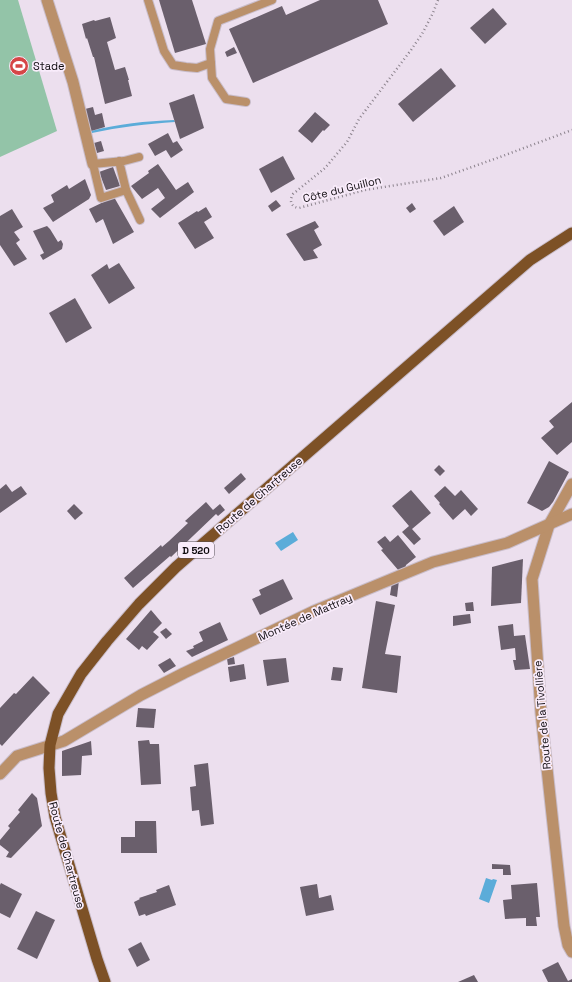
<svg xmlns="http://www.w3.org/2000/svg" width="572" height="982" viewBox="0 0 572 982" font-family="'Space Grotesk',sans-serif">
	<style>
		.green { fill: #93c4a8 }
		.water { fill: #5bacd9 }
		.building { fill: #6a5f6c }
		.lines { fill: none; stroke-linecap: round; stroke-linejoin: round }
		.service-casing { stroke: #c9bdca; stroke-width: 10 }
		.minor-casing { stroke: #c9bdca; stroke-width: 13 }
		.primary-casing { stroke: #c9bdca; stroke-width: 13 }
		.path { stroke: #8b828c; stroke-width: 2.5; stroke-dasharray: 1 3; stroke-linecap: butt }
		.service { stroke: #ba906a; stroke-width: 8 }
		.minor { stroke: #ba906a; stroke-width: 11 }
		.primary { stroke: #7d5126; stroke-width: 11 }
		.labels { text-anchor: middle; stroke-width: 3.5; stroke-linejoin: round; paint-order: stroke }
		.shield { fill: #f9ecfb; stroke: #554e56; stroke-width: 1 }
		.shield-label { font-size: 10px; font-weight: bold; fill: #0f0b0f }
		.poi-label { font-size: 11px; fill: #0f0b0f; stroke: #f9ecfb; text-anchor: start }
		.street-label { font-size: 11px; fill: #0f0b0f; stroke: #f9ecfb }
	</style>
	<rect width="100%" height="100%" fill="#ecdfee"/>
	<polygon class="green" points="0,0 18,0 57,131 0,157"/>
	<g class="water">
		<path d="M174 120 175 122C147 124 119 127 92 133L91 131C118 124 146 121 174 120Z"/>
		<polygon points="293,532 298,540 281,551 275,543"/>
		<polygon points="486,878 492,880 493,879 497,880 489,903 479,899"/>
	</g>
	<g class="building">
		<polygon points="159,0 192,0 206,44 175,53"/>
		<polygon points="320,0 378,0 388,24 253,83 229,29 282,6 286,15"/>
		<polygon points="493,8 507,24 485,44 470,28"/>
		<polygon points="110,17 116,38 107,42 115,70 125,67 129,80 128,80 132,96 105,104 94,57 93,57 87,38 86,39 82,24 94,20 95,21"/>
		<polygon points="234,47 237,53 227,57 225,52"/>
		<polygon points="441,68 456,86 413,122 398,104"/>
		<polygon points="194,94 204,128 180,139 169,103"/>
		<polygon points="93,107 95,115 102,113 105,127 91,131 85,109"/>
		<polygon points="315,112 330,125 324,131 323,130 312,143 298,131"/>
		<polygon points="168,133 173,143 177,141 183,150 171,158 166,150 155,156 148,144"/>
		<polygon points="101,141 104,151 97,153 94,143"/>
		<polygon points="283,156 295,179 271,193 259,169"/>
		<polygon points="158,164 176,190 188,182 194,192 160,218 151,209 165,198 158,188 142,199 131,186 149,173 148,171"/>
		<polygon points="113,167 120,186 106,190 99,172"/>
		<polygon points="85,179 91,195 89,199 53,222 43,208 54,202 51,195 67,185 69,189"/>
		<polygon points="114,197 134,232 113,244 103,219 96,223 89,209"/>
		<polygon points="276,200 281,206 272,212 268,206"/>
		<polygon points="412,203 416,209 410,213 406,208"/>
		<polygon points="454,206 464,222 444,236 433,221"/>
		<polygon points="206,207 212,217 204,222 214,238 195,249 178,223 197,211 198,212"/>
		<polygon points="12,209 23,227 14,232 20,240 16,243 27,259 14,266 0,245 0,216"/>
		<polygon points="315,221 319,227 314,230 322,245 313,250 318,258 304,261 286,234"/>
		<polygon points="47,226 50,229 58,242 61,240 63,244 62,249 43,260 40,255 44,253 33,231"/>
		<polygon points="119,263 135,288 109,304 91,275 107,264 109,269"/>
		<polygon points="75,298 92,328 66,343 49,313"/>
		<polygon points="572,402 572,442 557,455 541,438 554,427 549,421"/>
		<polygon points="549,461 569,472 553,502 549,507 542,511 527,503"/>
		<polygon points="439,465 445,471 440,476 434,470"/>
		<polygon points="241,473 246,479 229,494 224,488"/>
		<polygon points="6,484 12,492 21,486 27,494 0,513 0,489"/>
		<polygon points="445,486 455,496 461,490 478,509 471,516 465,509 453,520 439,504 440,503 434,496"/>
		<polygon points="411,490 431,513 412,529 421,539 414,545 402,532 409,526 392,506"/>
		<polygon points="206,502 213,510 220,504 225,510 218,516 216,514 171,557 170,556 133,588 124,578 161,545 162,547 169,541 188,523 185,521"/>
		<polygon points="74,504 83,513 75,520 67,511"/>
		<polygon points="398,535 416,557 406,565 405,569 399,571 381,550 383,549 377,542 385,536 390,542"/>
		<polygon points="523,559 521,603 491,606 492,567"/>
		<polygon points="283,579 293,599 260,615 252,599 261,595 259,590"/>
		<polygon points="399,580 397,597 390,595 392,582"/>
		<polygon points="376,601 395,605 385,654 401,656 397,693 362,688"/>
		<polygon points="473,602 474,611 466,611 465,603"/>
		<polygon points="151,610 162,623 153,632 159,637 147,650 142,646 139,650 126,639"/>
		<polygon points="470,614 471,623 453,626 453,616"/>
		<polygon points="220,622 228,640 192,657 186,651 194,648 193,646 203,641 199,632"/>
		<polygon points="513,624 514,636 525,635 530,669 515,670 513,660 516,660 515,648 501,650 498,626"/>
		<polygon points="166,628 172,634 166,639 160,632"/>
		<polygon points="234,657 235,664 228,665 227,659"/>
		<polygon points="170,658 176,666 164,673 158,665"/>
		<polygon points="286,658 289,682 267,686 263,660"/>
		<polygon points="244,664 246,679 230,682 228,667"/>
		<polygon points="333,667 343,668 341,681 331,680"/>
		<polygon points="33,676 50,693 2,746 0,744 0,708 14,693 16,694"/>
		<polygon points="138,708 156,709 154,728 136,727"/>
		<polygon points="149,740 150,744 159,744 161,784 141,785 138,741"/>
		<polygon points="91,741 92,755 82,756 81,775 62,776 62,751"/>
		<polygon points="208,763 214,824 201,826 199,810 192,811 190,787 196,786 194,765"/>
		<polygon points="32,793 37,798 42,826 11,858 6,857 9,852 0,845 0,840 10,828 8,826 20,812 18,810"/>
		<polygon points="135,821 156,821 157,853 121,853 121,837 135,837"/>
		<polygon points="492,864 510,865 511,875 503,875 503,869 492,869"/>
		<polygon points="1,883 22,894 10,918 0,913 0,885"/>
		<polygon points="537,883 540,917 536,917 537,926 526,926 526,918 505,919 503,900 512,899 511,885"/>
		<polygon points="317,884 319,898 331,895 334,910 306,916 300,887"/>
		<polygon points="169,885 176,905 146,916 145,914 139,916 134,902 140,899 139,898 157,892 156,890"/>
		<polygon points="36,911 55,920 37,959 17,949"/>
		<polygon points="141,942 150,960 137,967 128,949"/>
		<polygon points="558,962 568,981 572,979 572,982 548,982 542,970"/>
		<polygon points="474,975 478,982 458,982"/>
	</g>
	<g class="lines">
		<g class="service-casing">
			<g id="service">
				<polyline points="148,0 164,51 173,65 186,67 197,68 211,63"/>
				<polyline points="246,102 226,99 212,78 210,49 218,21 272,0"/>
				<polyline points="119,161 126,190 101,198 93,164 124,161 139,157"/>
				<polyline points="126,190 140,220"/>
			</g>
		</g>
		<g class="minor-casing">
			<g id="minor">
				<polyline points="47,0 73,82 93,164"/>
				<polyline points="572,484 549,525 532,579 541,713 564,926 568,945 572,952"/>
				<polyline points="0,774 17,756 64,741 141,695 184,673 314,611 433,562 507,543 572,514"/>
			</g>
		</g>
		<g class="primary-casing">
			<polyline id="primary" points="105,982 97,959 55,817 51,793 49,768 50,745 58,714 81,674 107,641 139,604 176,567 530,260 572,233"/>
		</g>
		<path class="path" d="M438 0 433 13 422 34 411 50 359 119 347 142 325 168 293 194C289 201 291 207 299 208L365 190 441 178 500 157 572 130"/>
		<use href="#service" class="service"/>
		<use href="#minor" class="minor"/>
		<use href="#primary" class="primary"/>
	</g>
	<defs>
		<g id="stadium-disc" transform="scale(1)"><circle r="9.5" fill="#d64646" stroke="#f9ecfb"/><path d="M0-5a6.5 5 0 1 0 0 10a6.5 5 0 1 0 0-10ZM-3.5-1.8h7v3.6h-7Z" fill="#fff"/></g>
	</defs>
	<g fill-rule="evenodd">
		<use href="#stadium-disc" x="19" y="66"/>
	</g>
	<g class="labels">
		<rect class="shield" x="178" y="542" width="36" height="16" rx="3"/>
		<g class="shield-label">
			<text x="196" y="554">D 520</text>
		</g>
		<g class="poi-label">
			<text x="33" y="70">Stade</text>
		</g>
		<g class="street-label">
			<text transform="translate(342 189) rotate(-14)" y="4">Côte du Guillon</text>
			<text transform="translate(259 495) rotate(-41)" y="4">Route de Chartreuse</text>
			<text transform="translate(305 617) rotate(-24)" y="4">Montée de Mattray</text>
			<text transform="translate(542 715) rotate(-95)" y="4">Route de la Tivollière</text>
			<text transform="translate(67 855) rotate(75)" y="4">Route de Chartreuse</text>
		</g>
	</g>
</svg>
